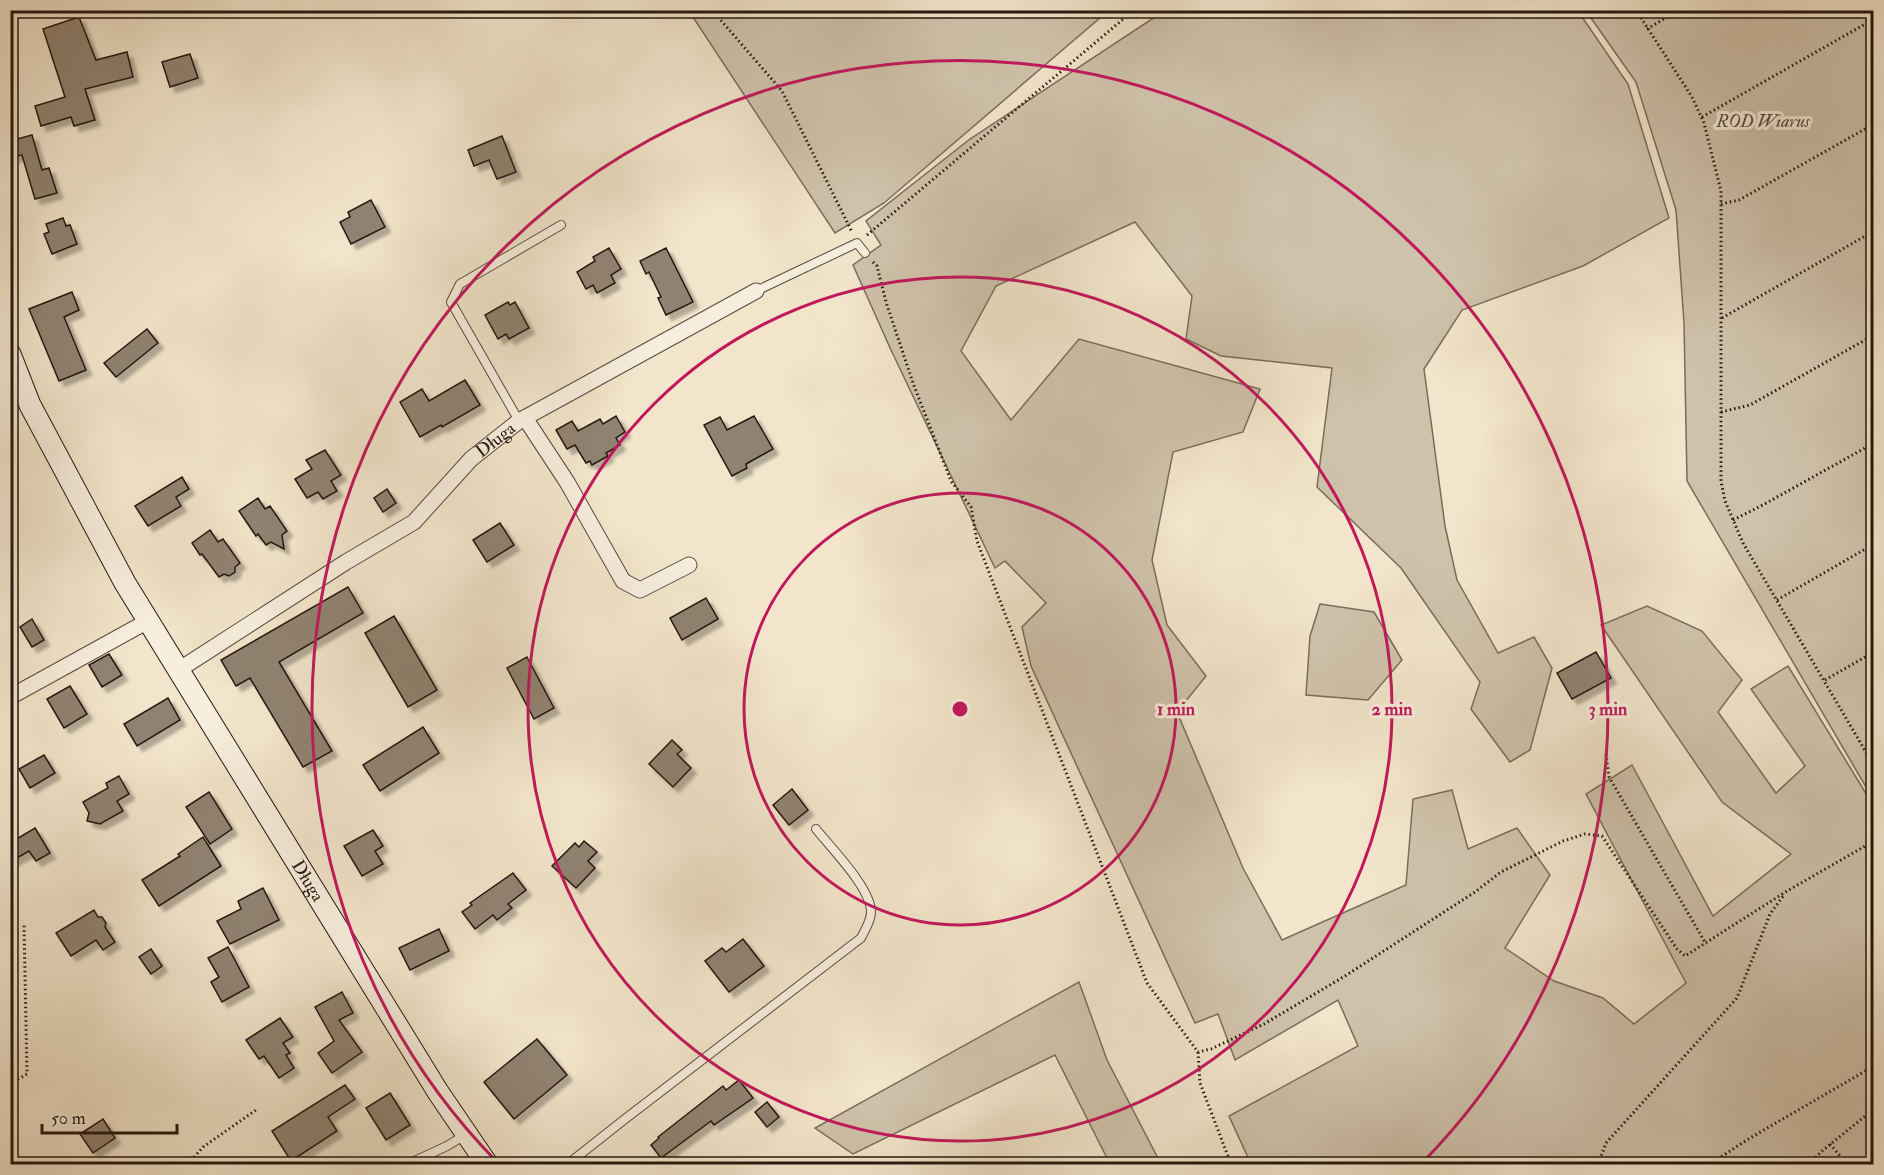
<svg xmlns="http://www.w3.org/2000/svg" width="1884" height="1175" viewBox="0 0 1884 1175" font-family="'IM FELL Double Pica',serif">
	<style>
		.green { fill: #cfc2ab; stroke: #7a6c5d; stroke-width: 1.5 }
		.building { fill: #908271; stroke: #25170f; stroke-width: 1.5; filter: url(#shadow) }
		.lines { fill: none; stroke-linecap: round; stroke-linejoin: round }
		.lane-casing { stroke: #584a3e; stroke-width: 10 }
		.street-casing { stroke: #584a3e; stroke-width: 17 }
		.secondary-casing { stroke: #25170f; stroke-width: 23 }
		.path { stroke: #25170f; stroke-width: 3; stroke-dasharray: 1.5 3; stroke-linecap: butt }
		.lane { stroke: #f7eedd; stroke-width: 8 }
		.street { stroke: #f7eedd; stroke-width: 15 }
		.secondary { stroke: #f7eedd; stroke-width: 21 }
		.ring { fill: none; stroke: #c2185b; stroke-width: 3 }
		.labels { text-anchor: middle; stroke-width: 6; stroke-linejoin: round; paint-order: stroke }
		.park-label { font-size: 18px; font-style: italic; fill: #584a3e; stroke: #f7eedd }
		.street-label { font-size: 18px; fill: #25170f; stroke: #f7eedd }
		.centre { fill: #c2185b; stroke: #f7eedd; stroke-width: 3 }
		.ring-label { font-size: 18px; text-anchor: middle; font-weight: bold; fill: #c2185b; stroke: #f7eedd; stroke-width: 6; stroke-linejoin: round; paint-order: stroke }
	</style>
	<defs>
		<filter id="shadow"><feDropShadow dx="5.5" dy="5.5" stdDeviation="1.5" flood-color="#0004"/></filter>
	</defs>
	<rect width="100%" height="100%" fill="#f2e5cb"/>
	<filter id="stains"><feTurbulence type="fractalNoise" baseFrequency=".00333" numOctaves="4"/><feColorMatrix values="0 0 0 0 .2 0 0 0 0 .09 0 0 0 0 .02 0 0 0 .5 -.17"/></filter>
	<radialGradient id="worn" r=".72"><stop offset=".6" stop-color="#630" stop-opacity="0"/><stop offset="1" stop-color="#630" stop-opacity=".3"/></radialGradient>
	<g class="green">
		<polygon points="689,11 1108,11 884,203 835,233"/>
		<polygon points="1164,11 1578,11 1628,84 1669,218 1583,266 1462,310 1424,369 1445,526 1457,580 1498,653 1534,637 1552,668 1530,750 1510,762 1471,709 1480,682 1401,568 1317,487 1332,368 1221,356 1186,339 1192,296 1135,222 996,286 961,351 1011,420 1079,339 1260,389 1243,432 1173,452 1152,560 1167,625 1206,676 1177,712 1243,868 1282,940 1406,885 1413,799 1452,790 1468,849 1517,828 1550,875 1505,948 1554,981 1603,998 1634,1024 1686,983 1586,794 1632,765 1713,916 1791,854 1722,802 1601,625 1647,606 1702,631 1742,680 1718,712 1776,793 1805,766 1751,689 1788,666 1873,805 1873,1164 1251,1164 1229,1116 1358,1046 1338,1000 1235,1060 1218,1014 1195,1023 1031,666 1022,627 1046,603 1005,561 995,568 891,350 853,265 881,245 866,221 970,139"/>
		<polygon points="1586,11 1873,11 1873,799 1687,481 1684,323 1676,210 1636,82"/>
		<polygon points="1320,604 1374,612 1402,660 1368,700 1306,695 1310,636"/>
		<polygon points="1079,982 1107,1060 1161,1164 1110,1164 1055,1055 853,1154 815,1128"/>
	</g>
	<g class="building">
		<polygon points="79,17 96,60 127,52 133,77 85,89 95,120 74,126 71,117 41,126 35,106 65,97 43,29"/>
		<polygon points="190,54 198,78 170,87 162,62"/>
		<polygon points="32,135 42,170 49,168 57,193 35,199 22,155 12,157 10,150 10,141"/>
		<polygon points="502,136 516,172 497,179 489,160 474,166 468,150"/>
		<polygon points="371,200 385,227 351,244 340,222 350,217 348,212"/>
		<polygon points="63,218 66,226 70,225 77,244 52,254 44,234 49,232 46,224"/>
		<polygon points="609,248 621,269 611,275 615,283 597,293 593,285 586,289 577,272 595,261 593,257"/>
		<polygon points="666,248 693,302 666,315 658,298 661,297 649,272 646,274 640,261"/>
		<polygon points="72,292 79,310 64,317 86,370 59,381 29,309"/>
		<polygon points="508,302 510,305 515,302 529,328 509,339 506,334 498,339 485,315"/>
		<polygon points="147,329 158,343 116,377 104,363"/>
		<polygon points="465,380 480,405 442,427 441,425 420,437 400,402 422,389 429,401"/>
		<polygon points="616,416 625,432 616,438 620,445 606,453 608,456 592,465 590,461 586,463 575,445 567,449 556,430 572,421 578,431 600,419 603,424"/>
		<polygon points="754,416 773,449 746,464 747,468 732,476 704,425 720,417 727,430"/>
		<polygon points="325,450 341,475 331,481 337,491 323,499 318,492 307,498 295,479 312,469 306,460"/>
		<polygon points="182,477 189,489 176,497 181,506 148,526 135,506"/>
		<polygon points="387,489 396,503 383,512 374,498"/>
		<polygon points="258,498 265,509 270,506 287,531 282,535 284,549 271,542 266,545 258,534 256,536 239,511"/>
		<polygon points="500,523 514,545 487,562 473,540"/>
		<polygon points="210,530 218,542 223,539 240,563 235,567 235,572 229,576 224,574 219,577 202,554 200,555 192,543"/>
		<polygon points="348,587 363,613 279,662 332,751 303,767 250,678 236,686 221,660"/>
		<polygon points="706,598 718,619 682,640 670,618"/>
		<polygon points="394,616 437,690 408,707 365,633"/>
		<polygon points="32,619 44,640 32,647 20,627"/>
		<polygon points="1596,652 1611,678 1572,699 1557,673"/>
		<polygon points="109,654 122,675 102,687 89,665"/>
		<polygon points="527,657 554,708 534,719 507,668"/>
		<polygon points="70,686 87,714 64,728 47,699"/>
		<polygon points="168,698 180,720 137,746 124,724"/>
		<polygon points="423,727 439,753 380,791 363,765"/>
		<polygon points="672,740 682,750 677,754 691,768 673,787 649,764"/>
		<polygon points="44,755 55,773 30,788 19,769"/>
		<polygon points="119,776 129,794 117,801 123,811 100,824 87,821 89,813 83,802 108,788 106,783"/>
		<polygon points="792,789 808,810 789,825 773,805"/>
		<polygon points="209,792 232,829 210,844 186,807"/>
		<polygon points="35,828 50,853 36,861 29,851 10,862 10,843"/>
		<polygon points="373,830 383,846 375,851 383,864 362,876 344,846"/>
		<polygon points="203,837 221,866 159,906 142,880 180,856 178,854"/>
		<polygon points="584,841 597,852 588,861 595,868 576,888 552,866 575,843 579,847"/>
		<polygon points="513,873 526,890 508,904 512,908 497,920 493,915 475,929 462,912 472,905 470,903"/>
		<polygon points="263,888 279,920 230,944 217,921 241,909 238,901"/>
		<polygon points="94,910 98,917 102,917 106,923 105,927 115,942 103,950 96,940 71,956 56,933"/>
		<polygon points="439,929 449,951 410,970 399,948"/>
		<polygon points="743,939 764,966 729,992 705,961 722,948 726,952"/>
		<polygon points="228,947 249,987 222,1002 211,982 219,977 208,958"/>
		<polygon points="151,949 162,966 151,974 139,957"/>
		<polygon points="342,992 353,1013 339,1020 362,1052 332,1073 318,1053 334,1041 315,1007"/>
		<polygon points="280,1018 293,1037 283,1043 290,1053 286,1055 294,1068 279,1078 264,1056 259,1059 246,1040"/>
		<polygon points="537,1039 567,1075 514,1119 484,1082"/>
		<polygon points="739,1080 753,1098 714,1125 711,1121 661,1158 651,1145 659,1138 658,1137 723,1086 726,1090"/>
		<polygon points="345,1085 355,1099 328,1117 337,1131 291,1161 272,1131"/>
		<polygon points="390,1093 410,1125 386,1140 366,1108"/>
		<polygon points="767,1102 779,1117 767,1127 755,1112"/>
		<polygon points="103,1119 115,1138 93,1153 80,1134"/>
	</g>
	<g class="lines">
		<g class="lane-casing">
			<g id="lane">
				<polyline points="756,291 857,243 865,253"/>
				<polyline points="519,421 451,302 460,284 561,225"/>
				<polyline points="408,1164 447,1146 465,1135"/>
				<path d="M568 1164 625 1119 861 938C865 930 871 921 871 912 871 888 831 848 816 829"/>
			</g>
		</g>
		<g class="street-casing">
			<g id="street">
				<polyline points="525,418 567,482 623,581 640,590 689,565"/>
				<path id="s1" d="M177 671 346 562 414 522 471 459 519 421 756 291"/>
				<polyline points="10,697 148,621"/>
			</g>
		</g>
		<g class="secondary-casing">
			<g id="secondary">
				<path id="s2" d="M10 354 30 405 125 583 438 1092 487 1164"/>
			</g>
		</g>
		<g class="path">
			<polyline points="712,10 782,91 852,232"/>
			<polyline points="1636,10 1692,97 1704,123 1721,191 1721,481 1725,501 1743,543 1870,759 1874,757"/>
			<polyline points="1647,29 1679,10"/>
			<polyline points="1702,117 1874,19"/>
			<polyline points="1721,204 1739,200 1874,124"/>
			<polyline points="867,235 1134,10"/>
			<polyline points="873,262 877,266 886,302 913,383 951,481 971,507 977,541 1147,983 1198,1052 1211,1049 1264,1024 1345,976 1475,892 1501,872 1563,841 1585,834 1602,836 1677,949 1685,956 1787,891 1874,841"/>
			<polyline points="1722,318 1874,231"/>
			<polyline points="1721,412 1750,405 1874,335"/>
			<polyline points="1733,520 1761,506 1874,443"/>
			<polyline points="1777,600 1874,544"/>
			<polyline points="1825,680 1874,652"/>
			<polyline points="1606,754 1609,777 1706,944"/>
			<polyline points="1198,1052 1200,1083 1231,1164"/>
			<polyline points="10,1084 27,1074 24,925"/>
			<polyline points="1830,1144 1847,1164"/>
			<polyline points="10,1160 13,1164"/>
			<polyline points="188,1164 203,1147 256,1110"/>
			<polyline points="1598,1164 1606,1143 1737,998 1770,914 1784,895"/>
			<polyline points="1710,1164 1750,1138 1874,1066"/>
			<polyline points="1809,1164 1822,1151 1874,1109"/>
		</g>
		<use href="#lane" class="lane"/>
		<use href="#street" class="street"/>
		<use href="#secondary" class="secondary"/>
	</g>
	<g class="ring">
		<circle cx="960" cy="709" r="216"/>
		<circle cx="960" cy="709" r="432"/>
		<path d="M498 1163A648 648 0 1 1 1422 1163"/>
	</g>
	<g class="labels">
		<g class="park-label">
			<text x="1763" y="127">ROD Wiarus</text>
		</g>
		<g class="street-label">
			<text dy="6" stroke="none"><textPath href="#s1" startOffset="396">Długa</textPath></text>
			<text dy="6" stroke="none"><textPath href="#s2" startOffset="606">Długa</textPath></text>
		</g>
	</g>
	<circle cx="960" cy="709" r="9" class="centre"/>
	<g class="ring-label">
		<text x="1176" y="715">1 min</text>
		<text x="1392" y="715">2 min</text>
		<text x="1608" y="715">3 min</text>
	</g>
	<rect width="1884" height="1175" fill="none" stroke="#f2e5cb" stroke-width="36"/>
	<rect x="12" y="12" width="1860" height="1151" fill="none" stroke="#25170f" stroke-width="3"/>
	<rect x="18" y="18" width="1848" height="1139" fill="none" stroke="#25170f" stroke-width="1.5"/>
	<path d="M42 1124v9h135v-9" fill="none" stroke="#25170f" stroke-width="3"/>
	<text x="51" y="1124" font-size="18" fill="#25170f" stroke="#f7eedd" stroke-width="4.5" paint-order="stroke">50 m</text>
	<rect width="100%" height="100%" filter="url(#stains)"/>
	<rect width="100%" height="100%" fill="url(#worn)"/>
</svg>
